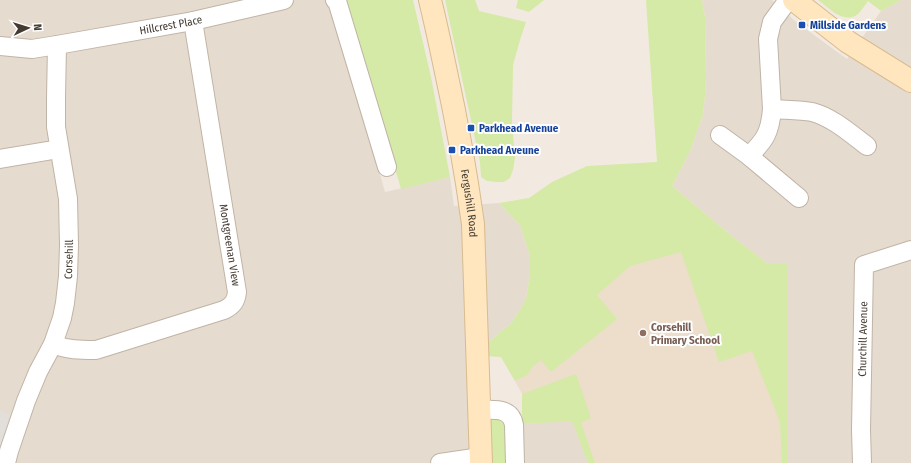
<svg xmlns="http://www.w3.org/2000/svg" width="911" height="463" viewBox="0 0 911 463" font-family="'Fira Sans Condensed',sans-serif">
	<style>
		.residential { fill: #e6dbcf }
		.education { fill: #ecdeca }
		.green { fill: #d5eaa6 }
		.parking { fill: #e2deda }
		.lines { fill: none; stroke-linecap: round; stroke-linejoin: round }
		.minor-casing { stroke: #c0b4a6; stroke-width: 20 }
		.secondary-casing { stroke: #d8bb8f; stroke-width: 24 }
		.minor { stroke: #fff; stroke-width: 18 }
		.secondary { stroke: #ffe6be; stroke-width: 22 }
		.transit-dot { fill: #1a4fb4; stroke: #fff; stroke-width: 1.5 }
		.education-dot { fill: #8d6e63; stroke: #fff; stroke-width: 1.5 }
		.labels { text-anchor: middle; stroke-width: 4; stroke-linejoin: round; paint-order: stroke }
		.street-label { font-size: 11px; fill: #433a32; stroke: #fff }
		.transit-label { font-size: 11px; font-weight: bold; fill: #164399; stroke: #fff; text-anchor: start }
		.education-label { font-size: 11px; font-weight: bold; fill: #785e54; stroke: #fff; text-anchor: start }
	</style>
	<rect width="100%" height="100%" fill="#f2eae1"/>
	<g class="residential">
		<polygon points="0,0 331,0 385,192 450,177 454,206 499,203 520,225 530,256 530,274 526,299 520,310 511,323 488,343 470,463 0,463"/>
		<polygon points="702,0 772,0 795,21 847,59 881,11 901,0 911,0 911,463 787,463 786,264 768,264 733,237 672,186 691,149 703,114 705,96 706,77 705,17"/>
		<polygon points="572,420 588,463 523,463 522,424"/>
	</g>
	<polygon class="education" points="733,237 768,264 787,263 787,463 588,463 572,421 522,424 522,394 515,381 501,357 488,356 576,266"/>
	<g class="green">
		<polygon points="346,0 413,0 431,77 450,177 401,189"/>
		<polygon points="445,0 475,0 479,11 526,22 520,40 513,65 512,123 515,158 513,170 510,178 504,182 496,182 487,181 481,177 480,162"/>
		<polygon points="518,0 544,0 529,12 516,8"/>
		<polygon points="646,0 702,0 705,17 706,77 705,96 703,114 691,149 672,186 733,237 768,264 787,263 787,463 782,463 780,422 752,351 719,362 681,252 630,266 597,295 617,319 551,372 541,360 533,366 527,375 515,381 501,357 488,356 488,343 511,323 520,310 526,299 530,274 530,256 520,225 499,203 529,198 552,182 587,166 657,162"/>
		<path d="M818 0H901L881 11 868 1C865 5 862 10 858 14 844 25 829 8 818 0Z"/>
		<polygon points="576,374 591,418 581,423 595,463 588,463 572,421 522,424 522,394"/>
		<polygon points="495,418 500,419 506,424 508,463 491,463 490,421 492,419"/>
	</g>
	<polygon class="parking" points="0,411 10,414 0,449"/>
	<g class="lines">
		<g class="minor-casing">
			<g id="minor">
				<polyline points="335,0 337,1 387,167"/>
				<path id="s1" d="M0 46 32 49 57 45 193 21 284 0"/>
				<path d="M772 109C784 110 801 110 812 112 832 117 851 134 867 146"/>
				<polyline points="720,135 749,156 799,198"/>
				<path d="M749 156C765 140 770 133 772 109L768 39 772 22 788 0"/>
				<polyline points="0,159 59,149"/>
				<path d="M53 344C67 350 80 350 96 350L224 310C232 306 236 302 237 292L193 21"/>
				<path d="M480 410C494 410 511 407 514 425L515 463"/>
				<path id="s2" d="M6 463 9 451 26 401 38 372 53 344 62 318 65 303 68 276 69 245 68 199 56 127V98L57 45"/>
				<polyline points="440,463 481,457"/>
				<path id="s3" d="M862 463 861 430 864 265 911 250"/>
			</g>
		</g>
		<g class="secondary-casing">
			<g id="secondary">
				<path id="s4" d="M430 0C436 24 441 48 446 72 457 122 466 173 473 224L481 463"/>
				<polyline points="794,0 848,42 906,78 911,81"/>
			</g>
		</g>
		<use href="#minor" class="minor"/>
		<use href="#secondary" class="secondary"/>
	</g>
	<g class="transit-dot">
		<rect x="798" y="21" width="8" height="8" rx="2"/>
		<rect x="467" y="124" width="8" height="8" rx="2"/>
		<rect x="448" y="146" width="8" height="8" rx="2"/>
	</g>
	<circle class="education-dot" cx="643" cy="333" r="4"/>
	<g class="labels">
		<g class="street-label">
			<text dy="4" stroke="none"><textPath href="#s1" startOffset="173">Hillcrest Place</textPath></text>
			<text dy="4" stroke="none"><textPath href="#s4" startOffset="207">Fergushill Road</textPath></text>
			<text transform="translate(230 245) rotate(81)" y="4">Montgreenan View</text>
			<text dy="4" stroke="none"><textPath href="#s2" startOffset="215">Corsehill</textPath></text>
			<text dy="4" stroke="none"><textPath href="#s3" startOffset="124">Churchill Avenue</textPath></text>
		</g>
		<g class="transit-label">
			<text x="810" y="29">Millside Gardens</text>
			<text x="479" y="132">Parkhead Avenue</text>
			<text x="460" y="154">Parkhead Aveune</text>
		</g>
		<g class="education-label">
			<text x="651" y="331">Corsehill<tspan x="651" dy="13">Primary School</tspan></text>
		</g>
	</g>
	<g transform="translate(28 28) rotate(86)" stroke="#ffffff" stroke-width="3" paint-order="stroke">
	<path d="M0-3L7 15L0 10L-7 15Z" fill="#433a32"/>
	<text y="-6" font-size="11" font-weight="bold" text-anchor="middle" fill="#433a32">N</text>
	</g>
</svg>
